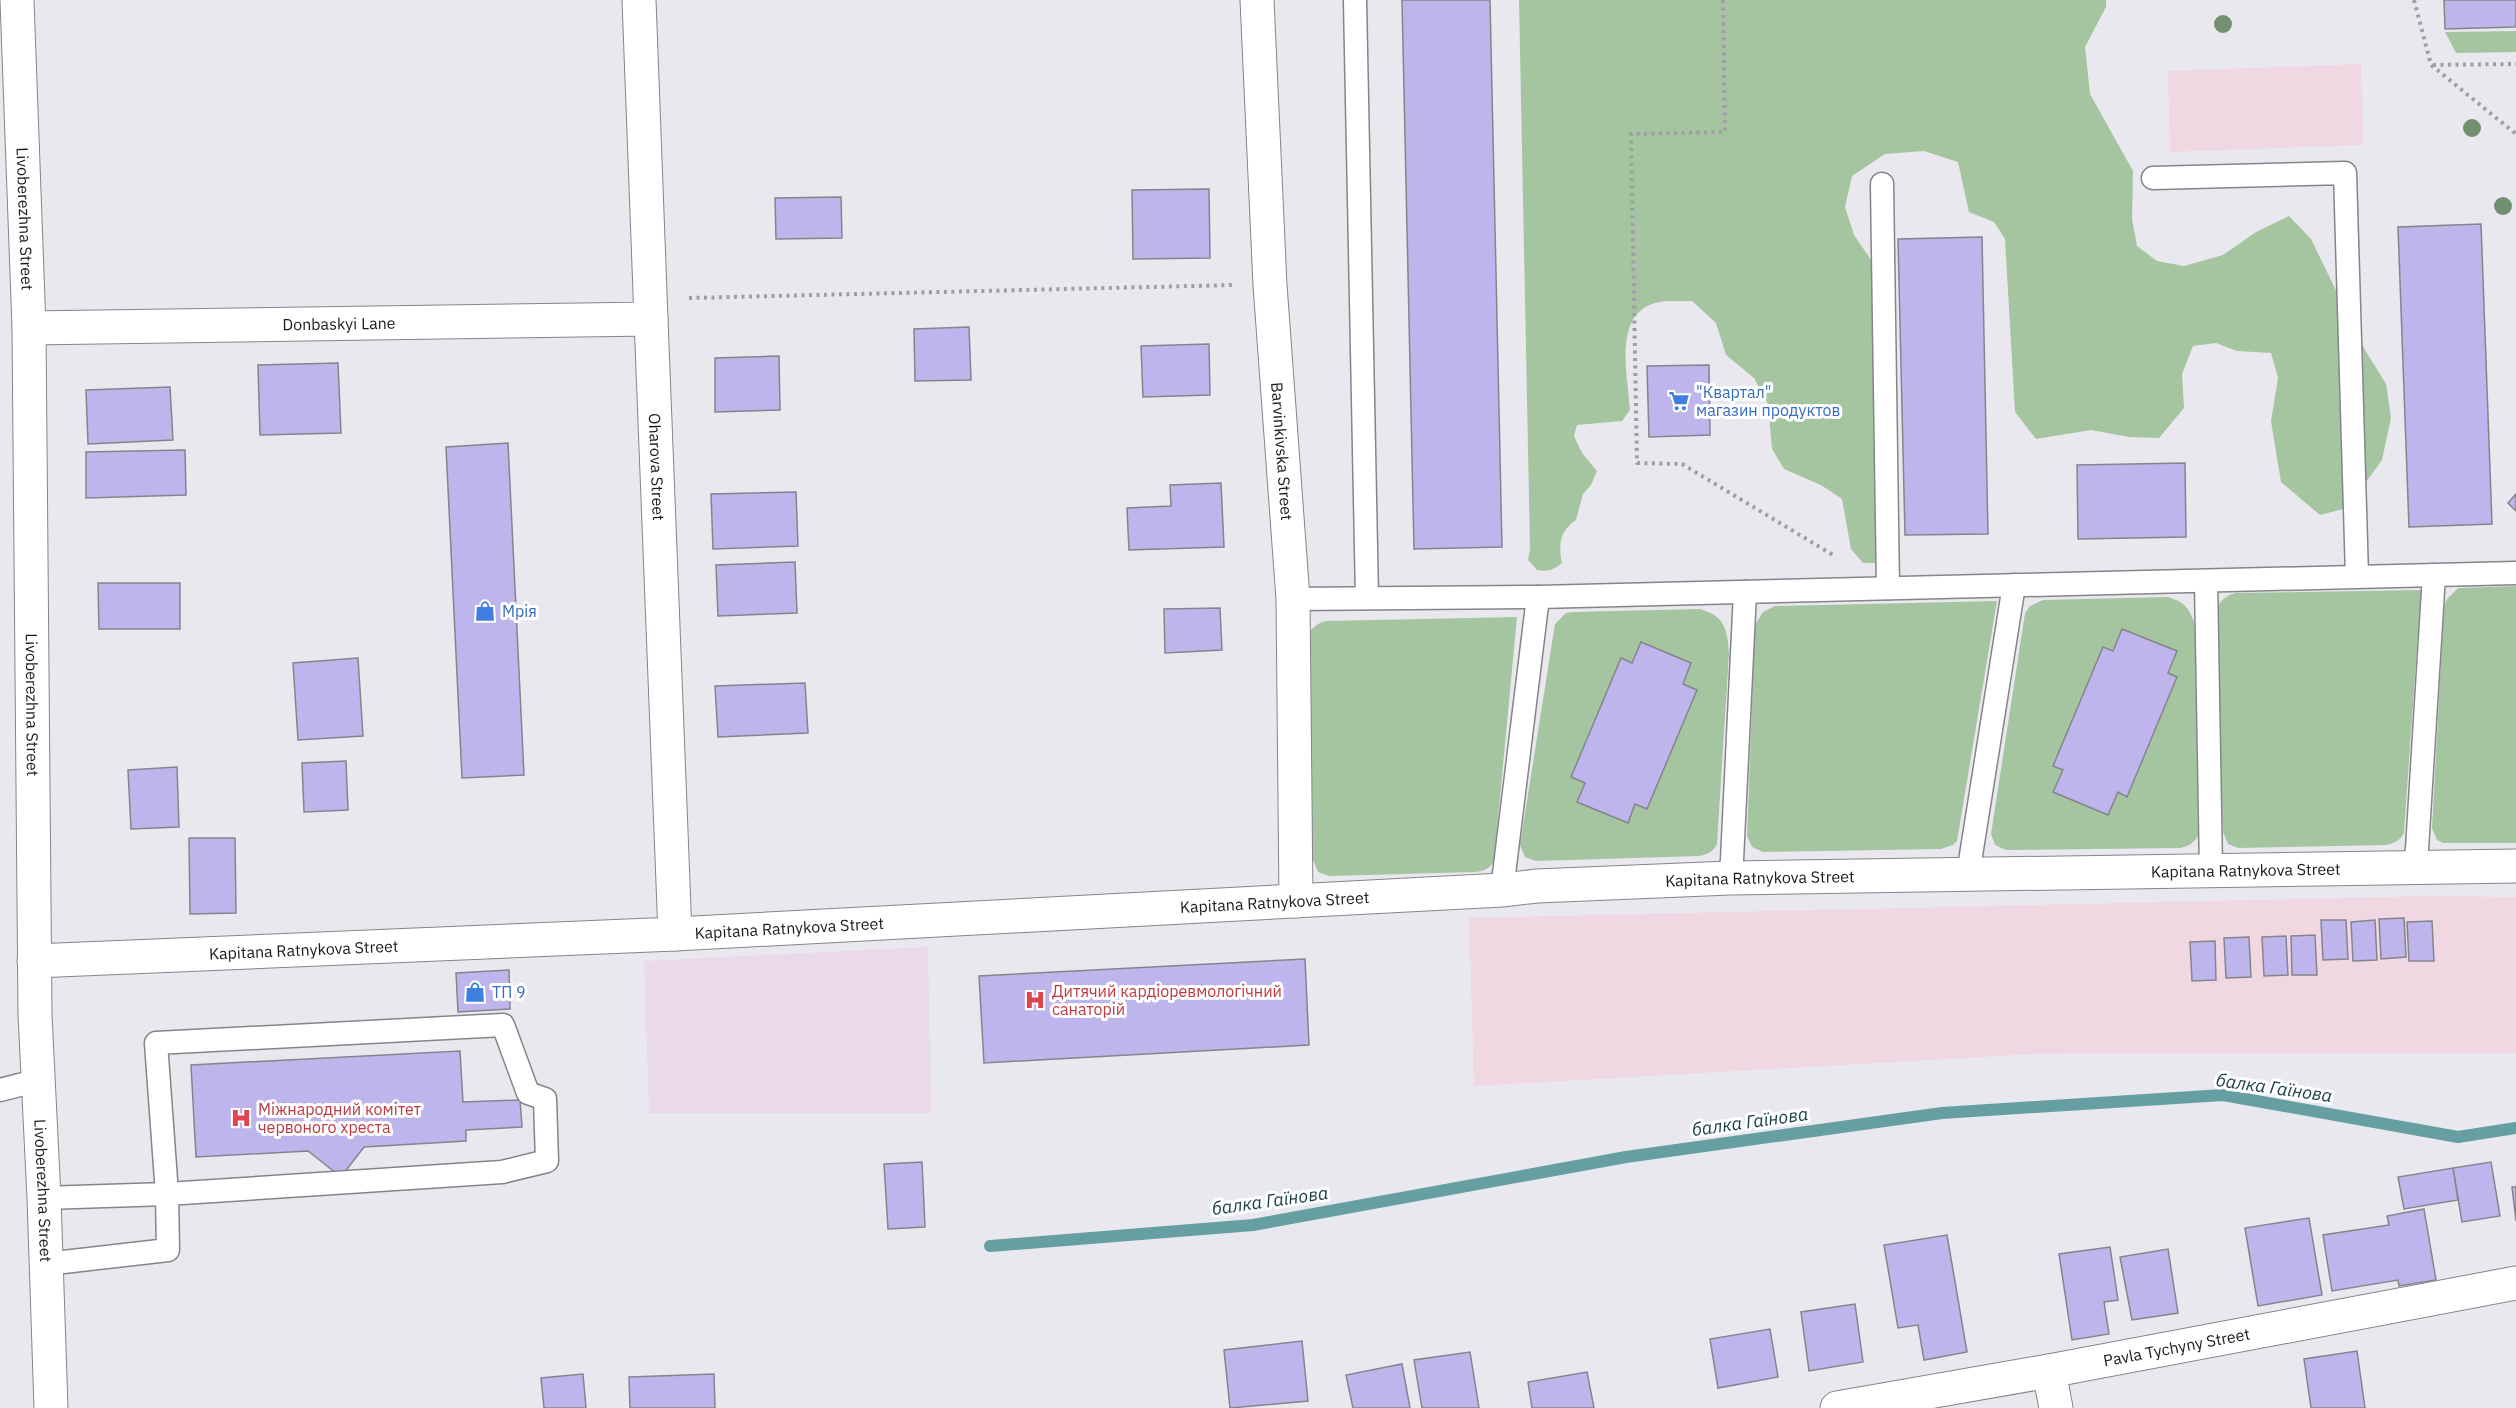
<svg xmlns="http://www.w3.org/2000/svg" width="2516" height="1408" viewBox="0 0 2516 1408" font-family="'IBM Plex Sans',sans-serif">
	<style>
		.industrial { fill: #f0d8e2 }
		.education { fill: #ead9ea }
		.green { fill: #a5c5a1 }
		.lines { fill: none; stroke-linecap: round; stroke-linejoin: round }
		.stream { stroke: #669fa2; stroke-width: 12 }
		.building { fill: #beb5ed; stroke: #85848b; stroke-width: 1.5 }
		.lane-casing { stroke: #85848b; stroke-width: 25 }
		.street-casing { stroke: #85848b; stroke-width: 35 }
		.secondary-casing { stroke: #85848b; stroke-width: 35 }
		.path { stroke: #9f9ea4; stroke-width: 4; stroke-dasharray: 3 4.5; stroke-linecap: butt }
		.lane { stroke: #fff; stroke-width: 22 }
		.street { stroke: #fff; stroke-width: 33 }
		.secondary { stroke: #fff; stroke-width: 33 }
		.tree { fill: #71906f }
		.labels { text-anchor: middle; stroke-width: 6; stroke-linejoin: round; paint-order: stroke }
		.street-label { font-size: 16px; fill: #1b1a1d; stroke: #fff }
		.shop-label { font-size: 16px; fill: #366cbe; stroke: #fff; text-anchor: start }
		.health-label { font-size: 16px; fill: #be3a42; stroke: #fff; text-anchor: start }
		.water-label { font-size: 18px; font-style: italic; fill: #1b4243; stroke: #fff }
	</style>
	<rect width="100%" height="100%" fill="#e9e8ef"/>
	<g class="industrial">
		<polygon points="2361,64 2363,145 2170,152 2168,71"/>
		<polygon points="2426,896 2516,897 2516,1053 2035,1054 1474,1086 1469,918"/>
	</g>
	<polygon class="education" points="928,947 931,1113 649,1113 644,961"/>
	<g class="green">
		<path d="M1519 0H2106V7L2085 47 2090 94 2133 171 2132 219 2137 246 2157 261 2184 266 2223 255 2256 232 2289 216 2311 239 2365 350 2386 384 2391 418 2382 460 2347 508 2320 515 2281 482 2271 421 2278 378 2271 353 2237 351 2216 343 2193 346 2182 374 2184 408 2159 438 2129 437 2091 430 2036 439 2015 412 2005 239 1994 222 1969 212 1958 162 1924 151 1885 154 1852 176 1845 207 1854 235 1876 267 1878 563H1863L1851 549 1842 499 1821 485 1784 469 1772 449 1768 404 1754 378 1726 355 1716 323 1692 301C1682 302 1670 300 1660 302 1611 310 1628 377 1630 410L1622 421 1577 425 1574 436 1582 453 1597 471 1591 485 1583 494 1576 520C1560 531 1558 544 1562 563 1553 570 1548 572 1537 570L1528 560 1530 549Z"/>
		<polygon points="2516,31 2516,52 2456,53 2445,32"/>
		<polygon points="2516,586 2516,843 2443,843 2437,840 2432,828 2444,606 2447,599 2458,588"/>
		<path d="M2421 590 2404 833C2400 841 2394 843 2386 845L2238 848 2228 844 2223 832 2215 613C2218 602 2224 597 2235 593Z"/>
		<path d="M2168 597C2186 603 2188 607 2195 624L2198 836C2193 844 2188 846 2180 848L2006 850 1995 845 1991 834 2025 613 2030 606 2043 600Z"/>
		<polygon points="1997,601 1957,841 1953,845 1941,849 1763,852 1752,847 1747,836 1755,625 1763,612 1775,606"/>
		<path d="M1700 609C1725 616 1727 629 1729 653L1717 844C1713 852 1708 854 1699 856L1536 861 1525 857 1520 845 1555 624 1566 613 1573 612Z"/>
		<path d="M1517 617 1494 861C1490 868 1485 871 1476 872L1329 876 1318 872 1313 860 1305 640C1309 630 1315 624 1326 621Z"/>
	</g>
	<g class="lines">
		<polyline class="stream" points="990,1246 1253,1225 1626,1157 1942,1113 2223,1095 2458,1137 2516,1128"/>
	</g>
	<g class="building">
		<polygon points="1402,0 1490,0 1502,547 1414,549"/>
		<polygon points="2444,0 2516,0 2516,27 2445,29"/>
		<polygon points="1209,189 1210,258 1133,259 1132,190"/>
		<polygon points="841,197 842,238 776,239 775,198"/>
		<polygon points="2481,224 2492,524 2409,527 2398,227"/>
		<polygon points="1982,237 1988,534 1905,535 1898,239"/>
		<polygon points="969,327 971,380 915,381 914,329"/>
		<polygon points="1209,344 1210,395 1143,397 1141,346"/>
		<polygon points="779,356 780,410 715,412 715,358"/>
		<polygon points="338,363 341,433 260,435 258,365"/>
		<polygon points="1709,365 1710,435 1649,437 1647,366"/>
		<polygon points="170,387 173,440 88,444 86,390"/>
		<polygon points="508,443 524,775 462,778 446,447"/>
		<polygon points="185,450 186,495 86,498 86,452"/>
		<polygon points="2185,463 2186,537 2078,539 2077,465"/>
		<polygon points="1221,483 1224,547 1129,550 1127,508 1171,506 1170,485"/>
		<polygon points="796,492 798,546 713,549 711,494"/>
		<polygon points="2516,494 2516,511 2508,503"/>
		<polygon points="795,562 797,613 718,616 716,565"/>
		<polygon points="98,583 180,583 180,629 99,629"/>
		<polygon points="1220,608 1222,650 1165,653 1164,609"/>
		<polygon points="2122,629 2177,651 2168,673 2177,677 2127,797 2118,792 2108,815 2053,792 2063,770 2053,766 2103,647 2113,651"/>
		<polygon points="1641,642 1691,663 1683,684 1697,690 1647,809 1635,804 1628,823 1577,802 1585,783 1571,777 1621,658 1632,663"/>
		<polygon points="358,658 363,736 298,740 293,663"/>
		<polygon points="805,683 808,733 718,737 715,686"/>
		<polygon points="346,761 348,810 304,812 302,763"/>
		<polygon points="177,767 179,827 131,829 128,770"/>
		<polygon points="189,838 235,838 236,913 190,914"/>
		<polygon points="2404,918 2406,957 2381,959 2379,919"/>
		<polygon points="2321,920 2346,920 2348,959 2323,960"/>
		<polygon points="2375,920 2377,960 2353,961 2351,922"/>
		<polygon points="2432,921 2434,961 2409,961 2407,922"/>
		<polygon points="2315,935 2317,975 2292,975 2291,936"/>
		<polygon points="2286,936 2288,975 2264,976 2262,937"/>
		<polygon points="2249,937 2251,977 2226,978 2224,938"/>
		<polygon points="2215,941 2216,980 2192,981 2190,942"/>
		<polygon points="1305,959 1309,1045 984,1063 979,976"/>
		<polygon points="509,970 510,1009 458,1012 456,973"/>
		<polygon points="460,1051 463,1102 520,1100 522,1127 466,1130 466,1141 364,1147 341,1177 308,1151 196,1157 191,1065"/>
		<polygon points="922,1162 925,1227 888,1229 884,1164"/>
		<polygon points="2491,1162 2500,1216 2462,1222 2453,1168"/>
		<polygon points="2453,1168 2458,1200 2404,1209 2398,1177"/>
		<polygon points="2512,1187 2516,1187 2516,1221"/>
		<polygon points="2424,1209 2436,1280 2399,1286 2398,1280 2332,1291 2323,1235 2389,1225 2387,1216"/>
		<polygon points="2309,1218 2322,1295 2258,1306 2245,1228"/>
		<polygon points="1947,1235 1967,1352 1924,1360 1918,1325 1898,1328 1884,1245"/>
		<polygon points="2110,1247 2118,1300 2104,1302 2109,1334 2072,1340 2059,1254"/>
		<polygon points="2168,1249 2178,1313 2132,1320 2120,1257"/>
		<polygon points="1855,1304 1863,1362 1809,1371 1801,1312"/>
		<polygon points="1770,1329 1778,1377 1718,1388 1710,1339"/>
		<polygon points="1302,1341 1308,1401 1230,1408 1224,1350"/>
		<polygon points="2357,1351 2365,1408 2311,1408 2304,1359"/>
		<polygon points="1470,1352 1479,1408 1422,1408 1414,1360"/>
		<polygon points="1402,1364 1410,1408 1353,1408 1346,1375"/>
		<polygon points="1587,1372 1594,1408 1532,1408 1528,1382"/>
		<polygon points="583,1374 586,1408 544,1408 541,1378"/>
		<polygon points="714,1374 715,1408 630,1408 629,1377"/>
	</g>
	<g class="lines">
		<g class="lane-casing">
			<g id="lane">
				<polyline points="1355,0 1367,598"/>
				<polyline points="2153,178 2345,173 2357,576"/>
				<polyline points="1882,184 1888,588"/>
				<polyline points="2206,581 2211,870"/>
				<polyline points="1293,599 1538,597 2516,573"/>
				<polyline points="2413,868 2417,849 2434,575"/>
				<polyline points="1968,874 2014,585"/>
				<polyline points="1730,878 1732,860 1745,592"/>
				<polyline points="1502,890 1538,597"/>
				<polyline points="0,1090 39,1080"/>
				<polyline points="44,1198 167,1194 502,1172 547,1161 545,1099 528,1093 503,1025 156,1043 167,1194 168,1250 46,1264"/>
			</g>
		</g>
		<g class="street-casing">
			<g id="street">
				<path id="s1" d="M1257 0 1270 285 1293 599 1296 901"/>
				<path id="s2" d="M651 319 675 934"/>
				<path id="s3" d="M34 961 675 934 1502 890 1537 886 1730 878 2516 866"/>
				<polyline points="2049,1371 2056,1408"/>
				<path id="s4" d="M1837 1408 2049 1371 2516 1283"/>
			</g>
		</g>
		<g class="secondary-casing">
			<g id="secondary">
				<path id="s5" d="M17 0 29 328 35 1015 44 1198 51 1408"/>
				<path id="s6" d="M29 328 651 319 639 0"/>
			</g>
		</g>
		<g class="path">
			<polyline points="1723,0 1725,132 1631,134 1637,463 1682,464 1833,555"/>
			<polyline points="2414,0 2431,65 2516,134"/>
			<polyline points="2433,65 2516,64"/>
			<polyline points="689,298 1233,285"/>
		</g>
		<use href="#lane" class="lane"/>
		<use href="#street" class="street"/>
		<use href="#secondary" class="secondary"/>
	</g>
	<g class="tree">
		<circle cx="2223" cy="24" r="9"/>
		<circle cx="2472" cy="128" r="9"/>
		<circle cx="2503" cy="206" r="9"/>
	</g>
	<defs>
		<g id="supermarket-bare" transform="scale(1.62)"><path d="M-6-5.5h2.5l.6 2H6L4.5 2H-2.5L-4.4-4H-6ZM-1.5 3.2a1.3 1.3 0 1 0 .1 0ZM3 3.2a1.3 1.3 0 1 0 .1 0Z" fill="#3f7fe0" stroke="#fff" stroke-width="2.5" paint-order="stroke"/></g>
		<g id="shop-bare" transform="scale(1.62)"><path d="M-5-2.5h2.3a2.7 3.5 0 0 1 5.4 0H5L5.5 6h-11ZM-1.5-2.5h3a1.5 2.3 0 0 0-3 0Z" fill="#3f7fe0" stroke="#fff" stroke-width="2.5" paint-order="stroke"/></g>
		<g id="hospital-bare" transform="scale(1.62)"><path d="M-5-5h3v3.5h4V-5h3V5h-3V1.5h-4V5h-3Z" fill="#e0444e" stroke="#fff" stroke-width="2.5" paint-order="stroke"/></g>
	</defs>
	<g fill-rule="evenodd">
		<use href="#supermarket-bare" x="1679" y="401"/>
		<use href="#shop-bare" x="485" y="611"/>
		<use href="#shop-bare" x="475" y="992"/>
		<use href="#hospital-bare" x="1035" y="1000"/>
		<use href="#hospital-bare" x="241" y="1118"/>
	</g>
	<g class="labels">
		<g class="street-label">
			<text dy="6" stroke="none"><textPath href="#s5" startOffset="219">Livoberezhna Street</textPath></text>
			<text dy="6" stroke="none"><textPath href="#s6" startOffset="310">Donbaskyi Lane</textPath></text>
			<text dy="6" stroke="none"><textPath href="#s1" startOffset="452">Barvinkivska Street</textPath></text>
			<text dy="6" stroke="none"><textPath href="#s2" startOffset="148">Oharova Street</textPath></text>
			<text dy="6" stroke="none"><textPath href="#s5" startOffset="705">Livoberezhna Street</textPath></text>
			<text dy="6" stroke="none"><textPath href="#s3" startOffset="2214">Kapitana Ratnykova Street</textPath></text>
			<text dy="6" stroke="none"><textPath href="#s3" startOffset="1728">Kapitana Ratnykova Street</textPath></text>
			<text dy="6" stroke="none"><textPath href="#s3" startOffset="1242">Kapitana Ratnykova Street</textPath></text>
			<text dy="6" stroke="none"><textPath href="#s3" startOffset="756">Kapitana Ratnykova Street</textPath></text>
			<text dy="6" stroke="none"><textPath href="#s3" startOffset="270">Kapitana Ratnykova Street</textPath></text>
			<text dy="6" stroke="none"><textPath href="#s5" startOffset="1191">Livoberezhna Street</textPath></text>
			<text dy="6" stroke="none"><textPath href="#s4" startOffset="345">Pavla Tychyny Street</textPath></text>
		</g>
		<g class="shop-label">
			<text x="1696" y="398">"Квартал"<tspan x="1696" dy="18">магазин продуктов</tspan></text>
			<text x="502" y="617">Мрія</text>
			<text x="492" y="998">ТП 9</text>
		</g>
		<g class="health-label">
			<text x="1052" y="997">Дитячий кардіоревмологічний<tspan x="1052" dy="18">санаторій</tspan></text>
			<text x="258" y="1115">Міжнародний комітет<tspan x="258" dy="18">червоного хреста</tspan></text>
		</g>
		<g class="water-label">
			<text transform="translate(2274 1088) rotate(8)" y="6">балка Гаїнова</text>
			<text transform="translate(1750 1122) rotate(-8)" y="6">балка Гаїнова</text>
			<text transform="translate(1270 1201) rotate(-8)" y="6">балка Гаїнова</text>
		</g>
	</g>
</svg>
